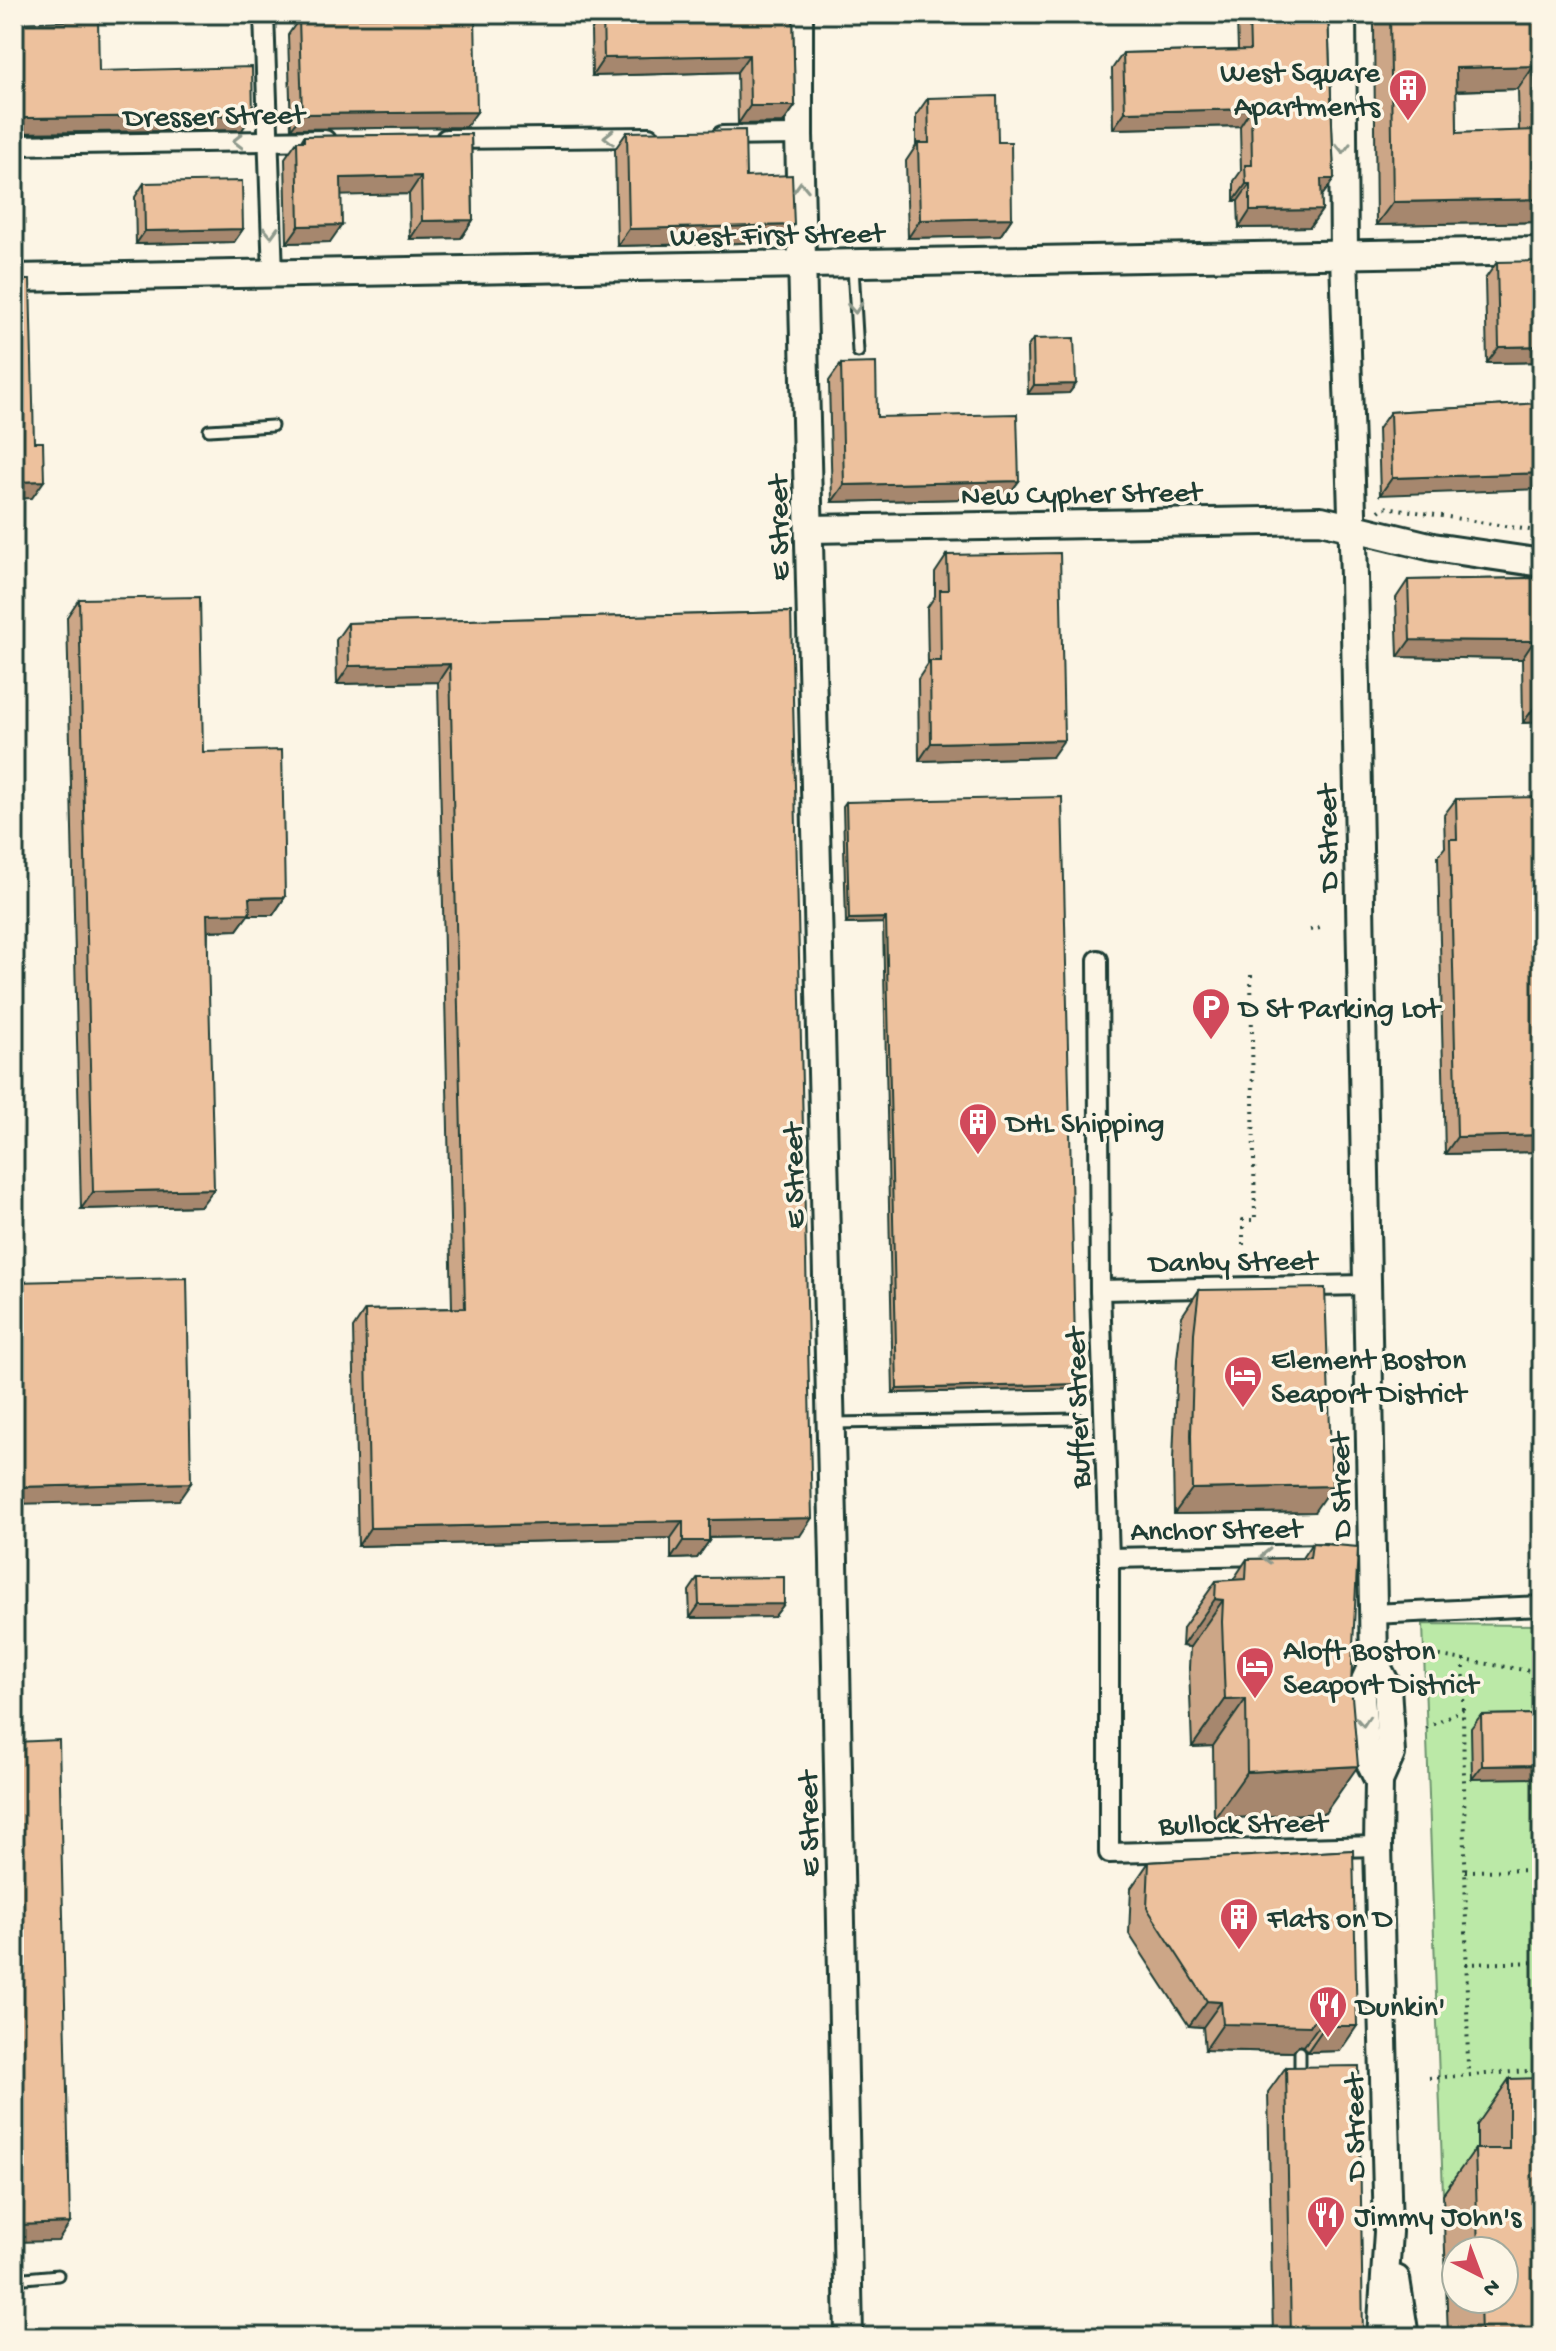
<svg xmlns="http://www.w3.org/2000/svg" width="1556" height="2351" viewBox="0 0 1556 2351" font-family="'Gochi Hand',sans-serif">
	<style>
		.green { fill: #bbe9a7; stroke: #6d936e; stroke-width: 2 }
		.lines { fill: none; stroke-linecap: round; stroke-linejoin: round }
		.lane-casing { stroke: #1f3d34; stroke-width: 15 }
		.street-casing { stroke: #1f3d34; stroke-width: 24 }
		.secondary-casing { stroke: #1f3d34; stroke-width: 32 }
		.path { stroke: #1f3d34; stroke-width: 4; stroke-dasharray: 2 6; stroke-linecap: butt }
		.lane { stroke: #fcf5e5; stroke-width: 9 }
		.street { stroke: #fcf5e5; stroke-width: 18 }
		.secondary { stroke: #fcf5e5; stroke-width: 26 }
		.wall { fill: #cca687; stroke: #1f3d34; stroke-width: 2; fill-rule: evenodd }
		.shaded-wall { fill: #a6876e; stroke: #1f3d34; stroke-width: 2 }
		.building { fill: #edc19d; stroke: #1f3d34; stroke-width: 2; fill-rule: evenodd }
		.oneway { stroke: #8e998c }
		.labels { text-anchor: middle; stroke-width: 7; stroke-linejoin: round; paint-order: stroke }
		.poi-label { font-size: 30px; fill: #1f3d34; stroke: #fcf5e5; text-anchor: start }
		.street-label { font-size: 30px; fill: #1f3d34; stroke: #fcf5e5 }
	</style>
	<rect width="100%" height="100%" fill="#fcf5e5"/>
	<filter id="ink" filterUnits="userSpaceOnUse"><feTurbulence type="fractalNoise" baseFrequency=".0125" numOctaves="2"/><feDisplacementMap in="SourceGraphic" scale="16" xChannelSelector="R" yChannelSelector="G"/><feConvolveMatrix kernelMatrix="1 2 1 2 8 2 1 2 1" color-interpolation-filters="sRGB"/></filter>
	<g filter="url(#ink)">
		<polygon class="green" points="1423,1624 1542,1625 1542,2194 1443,2194"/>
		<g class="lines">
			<g class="lane-casing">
				<g id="lane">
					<polyline points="853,267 858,352"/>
					<polyline points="209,430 272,426"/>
					<polyline points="834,1423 1077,1419"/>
					<polyline points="1300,2069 1300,2052"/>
					<polyline points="14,2279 58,2275"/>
				</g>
			</g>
			<g class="street-casing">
				<g id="street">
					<polyline points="264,14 273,274"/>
					<polyline points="722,136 799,135"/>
					<polyline points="446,139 649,137"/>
					<polyline points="14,145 325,140"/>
					<polyline points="1098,960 1100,1290 1109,1558 1109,1853 1378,1846"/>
					<polyline points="1100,1290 1367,1285"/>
					<polyline points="1109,1558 1326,1554"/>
					<polyline points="1373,1614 1542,1606"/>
				</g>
			</g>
			<g class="secondary-casing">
				<g id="secondary">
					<polyline points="799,14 799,135 834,1561 849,2337"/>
					<polyline points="1342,14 1344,255 1354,577 1374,1661 1362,1687 1361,1698 1366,1755 1379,1781"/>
					<polyline points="14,278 1542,251"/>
					<polyline points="809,529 1321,520 1433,547 1542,563"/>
					<polyline points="1374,1661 1387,1686 1391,1754 1379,1781 1378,1846 1388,2232 1381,2337"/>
					<polyline points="1396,2279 1405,2337"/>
				</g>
			</g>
			<g class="path">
				<polyline points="1379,511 1384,507 1392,508 1542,532"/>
				<polyline points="1310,930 1325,927"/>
				<polyline points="1243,1245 1243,1220 1255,1220 1251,975"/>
				<polyline points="1424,1653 1464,1660"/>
				<polyline points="1416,1684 1464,1686"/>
				<polyline points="1463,1709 1464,1660 1542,1673"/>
				<polyline points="1426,1728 1463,1709 1468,2075"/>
				<polyline points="1465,1871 1542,1870"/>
				<polyline points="1466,1964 1542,1962"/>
				<polyline points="1429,2078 1542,2070"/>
			</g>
			<use href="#lane" class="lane"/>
			<use href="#street" class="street"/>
			<use href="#secondary" class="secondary"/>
		</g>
		<g class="wall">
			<polygon points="603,14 793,14 795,106 783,123 738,124 737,72 592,76 591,31"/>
			<polygon points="1241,14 1328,14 1334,179 1321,196 1322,210 1310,227 1239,228 1238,201 1234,201 1234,181 1241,171 1240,126 1113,129 1112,69 1123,53 1238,50 1237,19"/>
			<path d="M1382 14H1542V222L1376 225 1374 25ZM1518 89 1519 131 1457 133 1456 91Z"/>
			<polygon points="299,19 466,127 291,129 288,35"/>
			<polygon points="928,98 998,142 1012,218 1000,236 908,238 906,161 916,146 916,115"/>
			<polygon points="627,132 746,177 781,242 617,246 615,149"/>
			<polygon points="471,134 473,220 461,238 410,239 409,194 341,195 330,242 287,243 285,158 297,141 301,141 304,136"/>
			<polygon points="144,183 243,229 234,242 136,244 135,197"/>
			<polygon points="1497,262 1542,362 1487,363 1485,279"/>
			<polygon points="1033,339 1076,384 1069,393 1028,394 1027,348"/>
			<polygon points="841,364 877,417 1019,481 1006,498 832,502 829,381"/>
			<polygon points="1542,403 1380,495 1378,429 1390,412"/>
			<polygon points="947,555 1052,757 919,761 918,679 928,664 927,608 935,596 935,573"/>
			<polygon points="1542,578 1542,722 1523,723 1522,659 1398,657 1396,598 1408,580"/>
			<polygon points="79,599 203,752 285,897 273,915 248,915 237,930 208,931 201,1206 81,1209 67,617"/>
			<polygon points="791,612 800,1536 709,1538 709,1541 697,1558 671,1559 671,1538 358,1546 353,1328 365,1310 452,1308 438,682 337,684 336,640 348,623"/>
			<polygon points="1456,799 1540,837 1542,854 1542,1144 1537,1152 1445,1154 1438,856 1445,847 1444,815"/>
			<polygon points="846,802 1076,1384 1072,1389 893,1393 883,923 846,924 843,806"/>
			<polygon points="1199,1290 1314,1512 1174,1514 1173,1460 1177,1359 1182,1316"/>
			<polygon points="1312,1543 1325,1813 1214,1819 1213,1746 1192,1747 1189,1668 1190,1647 1182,1646 1183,1628 1216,1581 1233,1580 1247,1559 1302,1558"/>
			<polygon points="698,1578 784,1604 774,1617 690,1618 689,1591"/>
			<polygon points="1542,1714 1472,1779 1471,1728 1481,1715"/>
			<polygon points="1353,1850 1340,2051 1307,2052 1304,2046 1299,2045 1293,2052 1205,2050 1203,2027 1189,2026 1129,1934 1131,1888 1149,1862"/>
			<polygon points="1286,2067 1363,2337 1273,2337 1268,2092"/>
			<path d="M1509 2079 1542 2337H1448L1443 2194 1475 2149H1477V2125ZM1456 2251H1504V2299H1456Z"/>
		</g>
		<g class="shaded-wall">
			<polygon points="749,55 737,72 592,76 604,58"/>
			<polygon points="1534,66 1518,89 1439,91 1456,68"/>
			<polygon points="750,106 795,106 783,123 738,124"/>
			<polygon points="1251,109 1240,126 1113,129 1125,112"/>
			<polygon points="477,112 466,127 291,129 302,114"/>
			<polygon points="253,115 242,130 14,133 14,121 25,118"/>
			<polygon points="421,176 409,194 329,196 341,178"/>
			<polygon points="1321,179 1334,179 1322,196 1310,196"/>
			<polygon points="1246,184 1250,184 1238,201 1234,201"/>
			<polygon points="1542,199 1542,222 1376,225 1393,202"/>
			<polygon points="1322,210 1310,227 1239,228 1250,211"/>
			<polygon points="1012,218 1000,236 908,238 920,220"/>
			<polygon points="473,220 461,238 410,239 422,221"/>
			<polygon points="342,225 330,242 287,243 299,226"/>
			<polygon points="794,225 781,242 617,246 629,229"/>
			<polygon points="243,229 234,242 136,244 145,231"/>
			<polygon points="1542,346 1542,362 1487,363 1499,347"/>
			<polygon points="1076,384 1069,393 1028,394 1034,385"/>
			<polygon points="1542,473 1542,489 1380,495 1392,478"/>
			<polygon points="44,481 32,498 14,499 14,482"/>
			<polygon points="1019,481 1006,498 832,502 844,485"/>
			<polygon points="1410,640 1534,641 1522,659 1398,657"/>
			<polygon points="450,664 438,682 337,684 349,666"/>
			<polygon points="1536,705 1542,705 1542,722 1523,723"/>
			<polygon points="1064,740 1052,757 919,761 931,743"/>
			<polygon points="285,897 273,915 248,915 237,930 195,931 207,914 249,898"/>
			<polygon points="886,918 883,923 846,924 849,919"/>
			<polygon points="1542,1135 1542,1144 1537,1152 1445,1154 1457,1137"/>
			<polygon points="14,1160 20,1160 14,1170"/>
			<polygon points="214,1189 201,1206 81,1209 93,1192"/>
			<polygon points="1076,1384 1072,1389 893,1393 897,1389"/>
			<polygon points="191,1483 179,1500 14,1504 14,1487"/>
			<polygon points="1332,1486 1314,1512 1174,1514 1192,1489"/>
			<polygon points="812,1518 800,1536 697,1538 709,1520"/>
			<polygon points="683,1521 671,1538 358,1546 370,1528"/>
			<polygon points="683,1541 709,1541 697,1558 671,1559"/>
			<polygon points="1215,1599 1223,1600 1190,1647 1182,1646"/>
			<polygon points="784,1604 774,1617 690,1618 699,1605"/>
			<polygon points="1246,1699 1213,1746 1192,1747 1225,1700"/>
			<polygon points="1542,1765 1542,1778 1472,1779 1482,1766"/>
			<polygon points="1358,1766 1325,1813 1214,1819 1247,1772"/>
			<polygon points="1207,2001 1221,2002 1203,2027 1189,2026"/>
			<polygon points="1317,2019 1322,2021 1304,2046 1299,2045 1293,2052 1205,2050 1223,2024 1312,2022"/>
			<polygon points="1325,2026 1357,2026 1340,2051 1307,2052"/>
			<polygon points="70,2223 58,2241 14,2242 14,2225"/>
		</g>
		<g class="building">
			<polygon points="603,14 793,14 795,106 750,106 749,55 604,58"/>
			<polygon points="1249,14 1328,14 1334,179 1321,179 1322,210 1250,211 1250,184 1246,184 1245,165 1252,165 1251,109 1125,112 1123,53 1250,50"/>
			<path d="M1390 14H1542V199L1393 202ZM1534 66 1536 130 1457 133 1456 68Z"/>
			<polygon points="475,16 477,112 302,114 299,19"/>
			<polygon points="98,20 99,71 252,67 253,115 25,118 14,121 14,23"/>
			<polygon points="997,96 998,142 1011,142 1012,218 920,220 918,143 929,143 928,98"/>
			<polygon points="745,130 746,177 792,175 794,225 629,229 627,132"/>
			<polygon points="471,134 473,220 422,221 421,176 341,178 342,225 299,226 297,141 304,141 304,136"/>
			<polygon points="242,181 243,229 145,231 144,183"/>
			<polygon points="1542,261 1542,346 1499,347 1497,262"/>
			<polygon points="14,280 30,280 34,442 43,442 44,481 14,482"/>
			<polygon points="1074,338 1076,384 1034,385 1033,339"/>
			<polygon points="876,363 877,417 1017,414 1019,481 844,485 841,364"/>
			<polygon points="1542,403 1542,473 1392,478 1390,412"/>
			<polygon points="1060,553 1064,740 931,743 930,661 941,661 940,590 948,590 947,555"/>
			<polygon points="1542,578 1542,705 1536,705 1534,641 1410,640 1408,580"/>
			<polygon points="200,597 203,752 282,750 285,897 249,898 250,913 207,914 214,1189 93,1192 79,599"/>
			<polygon points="791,612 812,1518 709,1520 709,1541 683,1541 683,1521 370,1528 365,1310 465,1308 450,664 349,666 348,623"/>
			<polygon points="1062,797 1076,1384 897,1389 886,918 849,919 846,802"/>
			<polygon points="1539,797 1540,837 1542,837 1542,1135 1457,1137 1450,839 1457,839 1456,799"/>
			<polygon points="14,962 16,962 20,1160 14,1160"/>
			<polygon points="187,1278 191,1483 14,1487 14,1282"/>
			<polygon points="1325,1288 1332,1486 1192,1489 1191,1435 1194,1333 1199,1290"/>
			<polygon points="1312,1543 1358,1547 1351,1685 1358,1766 1247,1772 1246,1699 1225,1700 1222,1622 1223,1600 1215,1599 1216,1581 1246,1579 1247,1559 1310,1558"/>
			<polygon points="784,1577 784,1604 699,1605 698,1578"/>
			<polygon points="1542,1714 1542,1765 1482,1766 1481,1715"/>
			<polygon points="59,1740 70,2223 14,2225 14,1742"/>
			<polygon points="1353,1850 1357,2026 1325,2026 1322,2021 1317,2019 1312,2022 1310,2026 1223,2024 1221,2002 1207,2001 1147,1908 1149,1862"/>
			<polygon points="1359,2066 1363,2337 1291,2337 1286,2067"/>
			<polygon points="1542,2078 1542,2337 1481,2337 1480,2299 1504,2299 1504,2251 1478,2251 1475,2149 1509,2149 1509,2079"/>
		</g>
		<defs><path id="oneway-chevron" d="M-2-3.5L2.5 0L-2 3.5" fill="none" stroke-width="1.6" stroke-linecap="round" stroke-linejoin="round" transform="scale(2)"/></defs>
		<g class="oneway">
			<use href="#oneway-chevron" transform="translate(609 137) rotate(179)"/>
			<use href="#oneway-chevron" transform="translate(238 141) rotate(179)"/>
			<use href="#oneway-chevron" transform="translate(1343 148) rotate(89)"/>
			<use href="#oneway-chevron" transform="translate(801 187) rotate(-92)"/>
			<use href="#oneway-chevron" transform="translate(271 232) rotate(88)"/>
			<use href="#oneway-chevron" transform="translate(855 308) rotate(86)"/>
			<use href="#oneway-chevron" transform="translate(1266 1556) rotate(179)"/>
			<use href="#oneway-chevron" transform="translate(1363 1721) rotate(85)"/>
		</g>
	</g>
	<defs>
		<g id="building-pin" transform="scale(2)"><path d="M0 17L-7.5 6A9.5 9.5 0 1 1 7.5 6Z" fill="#d1495b" stroke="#fcf5e5"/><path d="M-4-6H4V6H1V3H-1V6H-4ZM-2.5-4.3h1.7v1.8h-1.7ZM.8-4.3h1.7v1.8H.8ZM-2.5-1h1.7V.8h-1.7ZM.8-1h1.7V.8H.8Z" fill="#fff"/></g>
		<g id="parking-pin" transform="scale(2)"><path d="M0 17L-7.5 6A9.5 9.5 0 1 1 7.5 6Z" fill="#d1495b" stroke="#fcf5e5"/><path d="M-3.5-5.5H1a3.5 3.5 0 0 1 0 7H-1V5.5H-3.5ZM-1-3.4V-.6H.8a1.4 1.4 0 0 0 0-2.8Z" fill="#fff"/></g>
		<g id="hotel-pin" transform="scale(2)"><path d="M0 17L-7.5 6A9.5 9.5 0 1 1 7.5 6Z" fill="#d1495b" stroke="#fcf5e5"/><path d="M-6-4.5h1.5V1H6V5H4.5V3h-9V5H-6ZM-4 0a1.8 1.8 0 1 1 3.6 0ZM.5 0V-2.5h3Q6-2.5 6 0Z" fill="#fff"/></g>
		<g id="restaurant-pin" transform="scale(2)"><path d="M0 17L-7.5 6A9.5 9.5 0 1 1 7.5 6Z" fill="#d1495b" stroke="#fcf5e5"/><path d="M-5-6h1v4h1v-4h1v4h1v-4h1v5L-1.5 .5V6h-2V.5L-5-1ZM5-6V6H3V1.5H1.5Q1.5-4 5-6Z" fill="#fff"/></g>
	</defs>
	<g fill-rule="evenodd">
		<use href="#building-pin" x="1408" y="88"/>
		<use href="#parking-pin" x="1211" y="1007"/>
		<use href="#building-pin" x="978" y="1122"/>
		<use href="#hotel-pin" x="1243" y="1375"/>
		<use href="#hotel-pin" x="1255" y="1666"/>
		<use href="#building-pin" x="1239" y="1917"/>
		<use href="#restaurant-pin" x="1328" y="2005"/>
		<use href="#restaurant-pin" x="1326" y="2215"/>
	</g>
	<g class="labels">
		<g class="poi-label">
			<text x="1380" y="81" text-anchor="end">West Square<tspan x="1380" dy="34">Apartments</tspan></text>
			<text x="1239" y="1017">D St Parking Lot</text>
			<text x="1006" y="1132">DHL Shipping</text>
			<text x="1271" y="1368">Element Boston<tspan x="1271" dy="34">Seaport District</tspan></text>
			<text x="1283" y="1659">Aloft Boston<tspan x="1283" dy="34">Seaport District</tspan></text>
			<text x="1267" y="1927">Flats on D</text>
			<text x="1356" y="2015">Dunkin'</text>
			<text x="1354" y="2225">Jimmy John's</text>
		</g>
		<g class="street-label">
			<text transform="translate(214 114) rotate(-1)" y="10">Dresser Street</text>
			<text transform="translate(777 233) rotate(-1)" y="10">West First Street</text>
			<text transform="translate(1081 492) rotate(-1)" y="10">New Cypher Street</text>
			<text transform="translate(777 528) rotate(-91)" y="10">E Street</text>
			<text transform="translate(1326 838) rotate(-91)" y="10">D Street</text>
			<text transform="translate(792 1176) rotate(-91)" y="10">E Street</text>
			<text transform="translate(1233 1260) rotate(-1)" y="10">Danby Street</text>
			<text transform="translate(1076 1408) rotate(-92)" y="10">Buffer Street</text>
			<text transform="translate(1339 1486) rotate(-91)" y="10">D Street</text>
			<text transform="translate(1216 1528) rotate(-1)" y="10">Anchor Street</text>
			<text transform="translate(1243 1822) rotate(-1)" y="10">Bullock Street</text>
			<text transform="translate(807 1824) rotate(-91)" y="10">E Street</text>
			<text transform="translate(1353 2127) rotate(-91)" y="10">D Street</text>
		</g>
	</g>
	<rect width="1556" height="2351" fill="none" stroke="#fcf5e5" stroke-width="48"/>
	<rect x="24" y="24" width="1508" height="2303" fill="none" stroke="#1f3d34" stroke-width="3" filter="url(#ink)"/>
	<g transform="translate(1480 2275) rotate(138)"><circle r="38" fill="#fcf5e5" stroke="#a4ab9e" stroke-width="2"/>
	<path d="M0-6L14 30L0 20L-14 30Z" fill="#d1495b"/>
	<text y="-12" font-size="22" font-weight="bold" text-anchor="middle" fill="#1f3d34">N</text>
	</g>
</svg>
